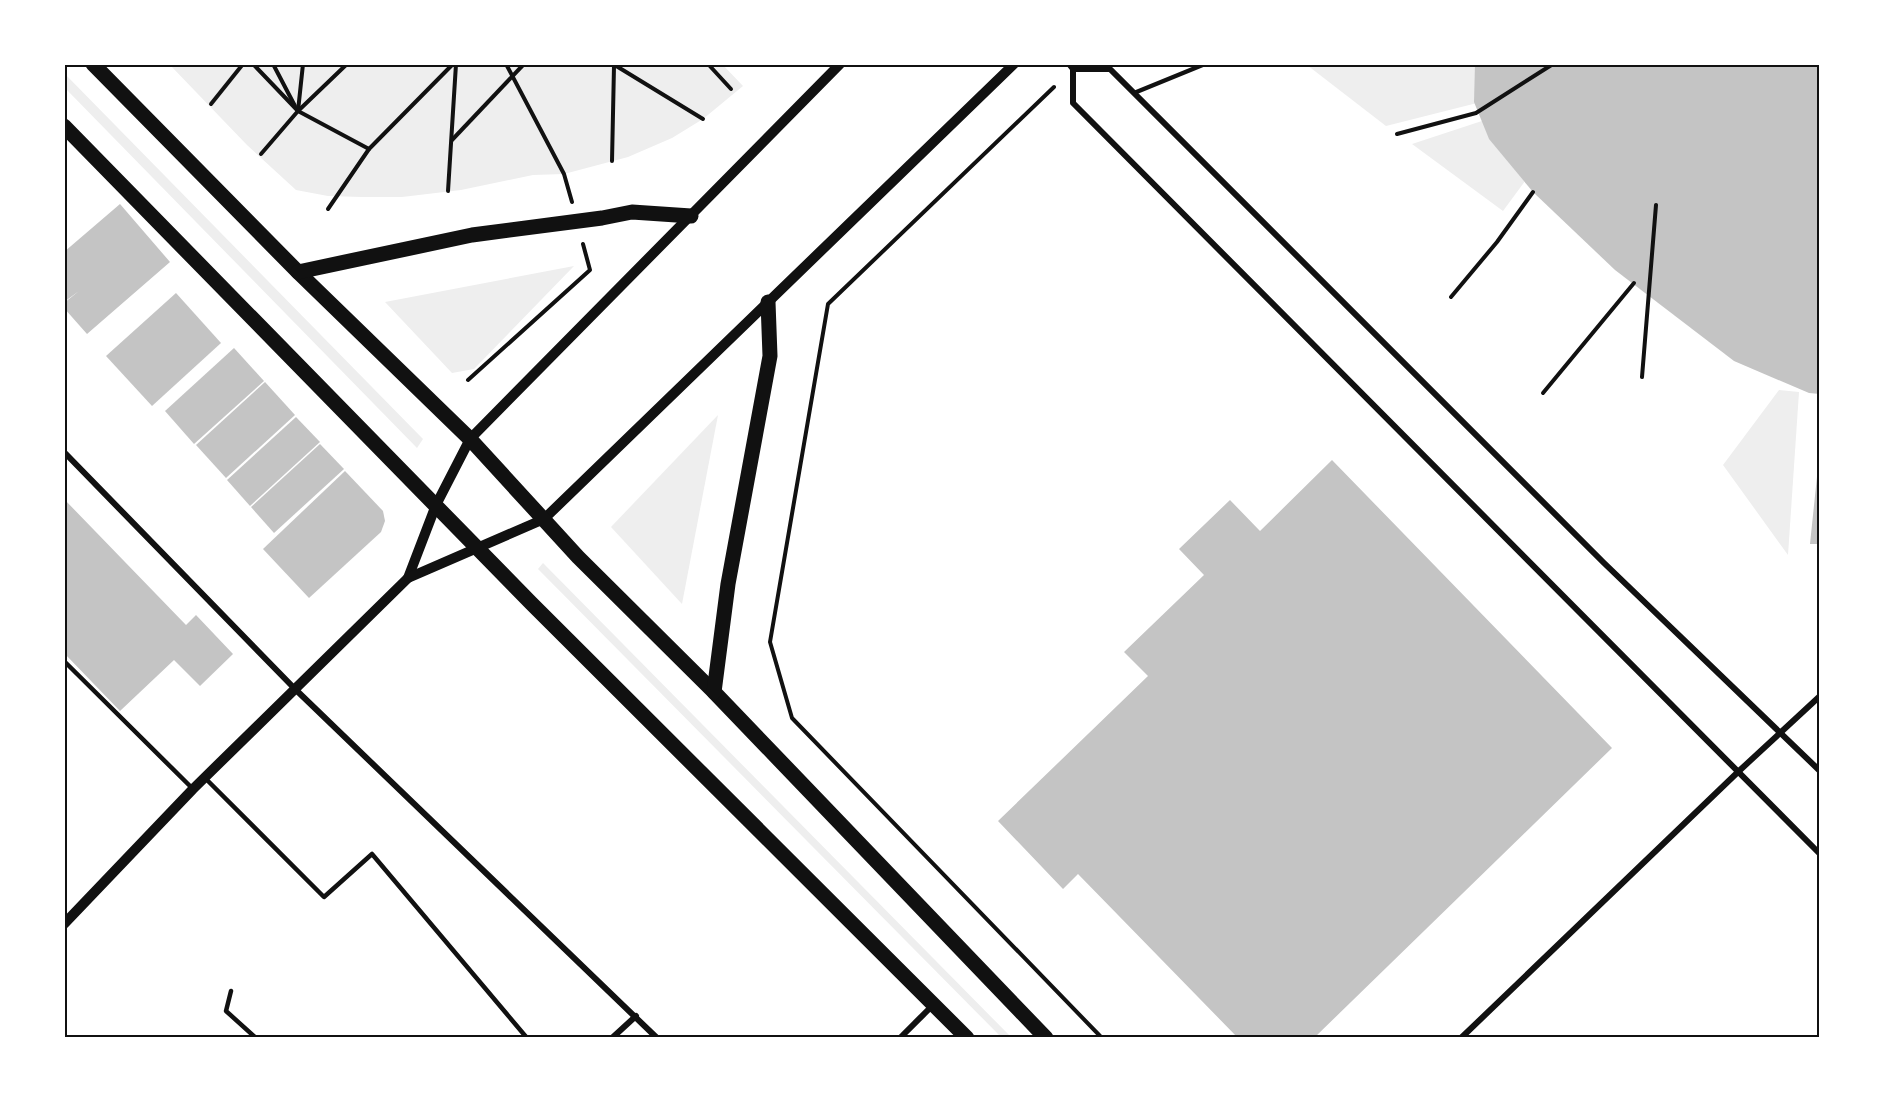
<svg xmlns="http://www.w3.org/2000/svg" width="1884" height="1102" viewBox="0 0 1884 1102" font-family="Montserrat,sans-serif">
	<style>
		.green { fill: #eee }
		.building { fill: #c4c4c4 }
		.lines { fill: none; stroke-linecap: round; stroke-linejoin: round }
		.path { stroke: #111; stroke-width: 4 }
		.service { stroke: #111; stroke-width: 4.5 }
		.minor { stroke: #111; stroke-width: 6 }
		.tertiary { stroke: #111; stroke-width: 10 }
		.primary { stroke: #111; stroke-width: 15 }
		.neatline { fill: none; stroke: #111; stroke-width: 2 }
	</style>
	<rect width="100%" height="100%" fill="#fff"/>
	<g class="green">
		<polygon points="722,64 743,86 703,119 672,138 628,157 564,174 533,175 461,190 402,197 362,197 328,196 296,190 247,145 170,65"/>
		<polygon points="1307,65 1482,65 1485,101 1386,126"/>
		<polygon points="65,74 423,439 417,448 65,88"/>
		<polygon points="1488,119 1528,177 1503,211 1412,144"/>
		<polygon points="574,266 474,369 452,373 385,302"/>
		<polygon points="1779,390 1799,392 1788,555 1723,465"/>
		<polygon points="718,415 682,604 611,527"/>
		<polygon points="543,563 1011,1037 1001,1037 538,569"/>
	</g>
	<g class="building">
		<polygon points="1475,64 1820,64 1820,394 1809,393 1734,361 1615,270 1533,192 1489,139 1474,102"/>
		<polygon points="120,204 170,262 87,334 64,308 64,303 79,291 64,302 64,252"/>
		<polygon points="176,293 221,343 152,406 106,356"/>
		<polygon points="234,348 264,381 194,444 165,411"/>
		<polygon points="265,382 295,415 226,478 196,445"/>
		<polygon points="296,417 320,442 250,506 227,480"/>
		<polygon points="320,444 344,469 274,533 251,507"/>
		<polygon points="1332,460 1612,748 1314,1038 1238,1038 1078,874 1063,889 998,821 1148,676 1124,652 1204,575 1179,549 1230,500 1260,531"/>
		<polygon points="1818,467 1820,467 1820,544 1810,544"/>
		<polygon points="345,471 383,511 385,521 381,532 309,598 263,549"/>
		<polygon points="64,499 186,625 196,615 233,654 200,686 174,660 120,711 64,653"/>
	</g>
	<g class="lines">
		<g class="path">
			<polyline points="253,64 298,111 369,149 453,64"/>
			<polyline points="273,64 295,106"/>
			<polyline points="506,64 564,174 572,202"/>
			<polyline points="613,64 703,119"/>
			<polyline points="708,64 731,89"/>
			<polyline points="1054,87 828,304 770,642 792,718 1102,1038"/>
			<polyline points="211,104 243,64"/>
			<polyline points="298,111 303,64"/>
			<polyline points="1397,134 1476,113 1553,64"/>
			<polyline points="452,140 524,64"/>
			<polyline points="261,154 298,111 347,64"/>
			<polyline points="612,161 614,66"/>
			<polyline points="448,191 456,64"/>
			<polyline points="328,209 369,149"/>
			<polyline points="1451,297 1497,242 1533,192"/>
			<polyline points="1642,377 1656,205"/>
			<polyline points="468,380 590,270 583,244"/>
			<polyline points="1543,393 1634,283"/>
		</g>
		<g class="service">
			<polyline points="1134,93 1205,64"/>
			<polyline points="64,661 192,788"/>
			<polyline points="205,778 324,897 372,854 527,1038"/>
			<polyline points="231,991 226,1011 256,1038"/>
		</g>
		<g class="minor">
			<polyline points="1069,64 1073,69 1073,103 1820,854"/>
			<polyline points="1073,69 1110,69 1604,563 1820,771"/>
			<polyline points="64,452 295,689 657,1038"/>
			<polyline points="612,1038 636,1016"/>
			<polyline points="900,1038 932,1006"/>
			<polyline points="1461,1038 1739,771 1820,696"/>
		</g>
		<g class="tertiary">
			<polyline points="408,578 436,505 470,439 840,64"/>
			<polyline points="64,924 193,789 408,578 544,519 1014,64"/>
		</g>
		<g class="primary">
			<polyline points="93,64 298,272 470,439 578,557 714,692 1046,1038"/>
			<polyline points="64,126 531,603 967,1038"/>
			<polyline points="298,272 472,235 602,218 632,212 691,216"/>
			<polyline points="714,692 728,584 770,356 768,302"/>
		</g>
	</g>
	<rect width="1884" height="1102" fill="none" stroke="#ffffff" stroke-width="132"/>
	<rect x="66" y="66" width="1752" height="970" class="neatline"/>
</svg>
